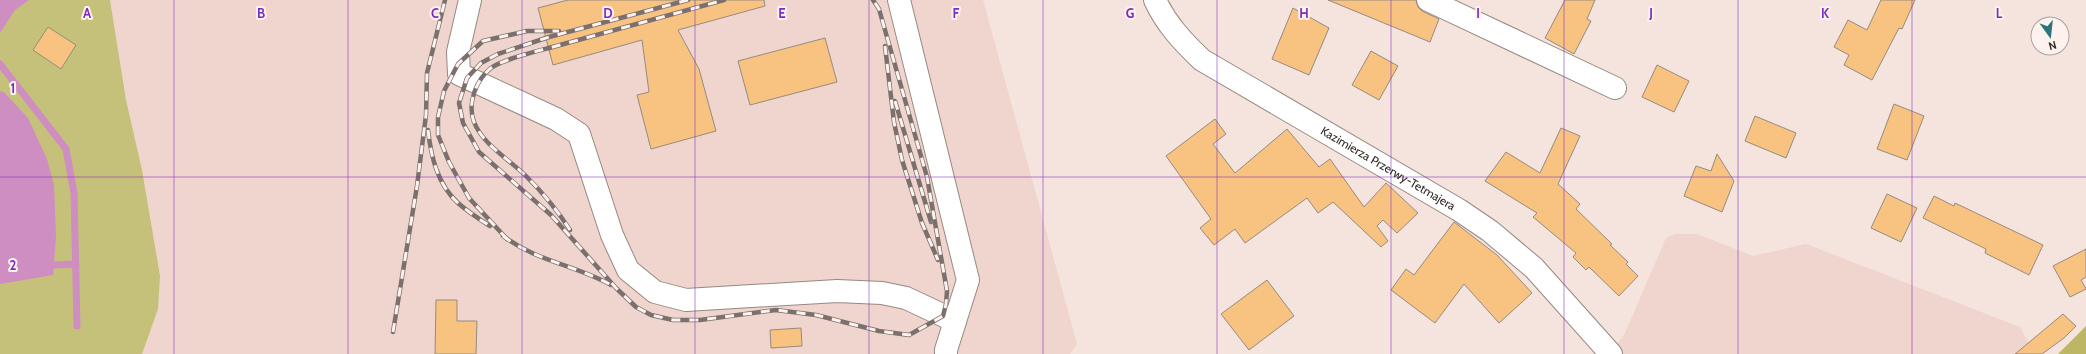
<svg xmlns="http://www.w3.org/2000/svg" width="2086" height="354" viewBox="0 0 2086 354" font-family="Cabin,sans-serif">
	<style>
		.built { fill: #efd5cd }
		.green { fill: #c6c17a }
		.forest { fill: #bcb665 }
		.water { fill: #cf8ec1 }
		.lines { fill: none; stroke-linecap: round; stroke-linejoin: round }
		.stream { stroke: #cf8ec1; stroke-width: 7 }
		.building { fill: #f8c380; stroke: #958b80 }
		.minor-casing { stroke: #978882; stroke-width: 24 }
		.minor { stroke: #fff; stroke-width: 22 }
		.rail-casing { stroke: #7b706d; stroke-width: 4.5 }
		.rail { stroke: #fdf2ee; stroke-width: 3; stroke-dasharray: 9; stroke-linecap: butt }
		.grid { fill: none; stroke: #7b2cbf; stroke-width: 1; stroke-opacity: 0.55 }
		.labels { text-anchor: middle; stroke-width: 4; stroke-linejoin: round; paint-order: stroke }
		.street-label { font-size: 12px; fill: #2f2927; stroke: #fdf2ee }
		.grid-label { font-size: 13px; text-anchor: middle; font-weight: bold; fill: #7b2cbf; stroke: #fdf2ee; stroke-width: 4; stroke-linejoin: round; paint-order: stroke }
	</style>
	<rect width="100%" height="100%" fill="#f5e3dd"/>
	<g class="built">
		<polygon points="0,0 983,0 1077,344 1070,354 0,354"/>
		<polygon points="1675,234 1697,234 1753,256 1806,244 2020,327 2034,354 1618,354 1615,347 1625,333 1666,238"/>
	</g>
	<polygon class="green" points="0,0 110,0 126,100 142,170 160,276 158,309 142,354 0,354"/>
	<polygon class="forest" points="2086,326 2086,354 2058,354"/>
	<g class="water">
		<polygon points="0,0 29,0 15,10 0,33"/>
		<polygon points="0,91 4,92 28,118 47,159 54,185 56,237 53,275 0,284"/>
	</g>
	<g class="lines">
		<g class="stream">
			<polyline points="0,64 66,149 74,193 77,326"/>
			<polyline points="54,265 76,264"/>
		</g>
	</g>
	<g class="building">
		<polygon points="568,0 764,0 765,6 678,30 699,69 716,131 651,149 637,95 649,92 642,40 553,65 538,8"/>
		<polygon points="1328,0 1416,0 1418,7 1422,11 1439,19 1430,42"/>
		<polygon points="1565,0 1595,0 1587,19 1591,21 1574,54 1545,38"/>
		<polygon points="1881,0 1915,0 1902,29 1899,28 1872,80 1844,65 1849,55 1834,47 1848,20 1867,30"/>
		<polygon points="1293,8 1329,28 1309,75 1272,59"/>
		<polygon points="48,27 76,45 61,69 33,50"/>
		<polygon points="825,38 837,82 750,105 738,61"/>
		<polygon points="1371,51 1398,66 1379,100 1352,85"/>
		<polygon points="1657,65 1689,81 1674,112 1642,97"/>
		<polygon points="1894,104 1924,116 1907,160 1877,149"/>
		<polygon points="1755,116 1796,133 1786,158 1745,141"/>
		<polygon points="1215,119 1226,134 1213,144 1235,173 1287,129 1319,167 1330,159 1364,207 1386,183 1418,213 1397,233 1383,220 1377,226 1388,241 1381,247 1333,202 1318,213 1307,198 1245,243 1235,229 1214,245 1200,228 1211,219 1166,156"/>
		<polygon points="1561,128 1580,136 1558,184 1580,204 1576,209 1612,244 1610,245 1628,262 1626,264 1638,276 1619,296 1589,267 1586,270 1573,257 1576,253 1533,217 1537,213 1485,181 1506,152 1540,173"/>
		<polygon points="1717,154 1734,181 1722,212 1684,196 1696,166 1711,171"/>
		<polygon points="1887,194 1917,208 1901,242 1871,228"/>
		<polygon points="1934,196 1954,206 1955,203 2043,245 2029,275 1985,253 1986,249 1923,218"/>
		<polygon points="1454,222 1497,255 1532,293 1499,323 1464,284 1435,323 1391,290 1406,269 1414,275"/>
		<polygon points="2086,249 2086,277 2081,280 2086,289 2070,297 2053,266"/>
		<polygon points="1267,280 1294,316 1249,350 1221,314"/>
		<polygon points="436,300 457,300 457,321 477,321 476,354 435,354"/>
		<polygon points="2063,314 2076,326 2064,338 2042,354 2015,354"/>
		<polygon points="801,328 802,346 771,348 770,330"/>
	</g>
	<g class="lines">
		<g class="minor-casing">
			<g id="minor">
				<polyline points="470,0 458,52 459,74 556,119 579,134 612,235 628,270 655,292 686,300 837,291 882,293 906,298 955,321"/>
				<polyline points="899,0 968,280 946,350 946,354"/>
				<path id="s1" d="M1155 0C1166 24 1183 42 1202 60L1459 210 1490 231 1534 268 1611 354"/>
				<polyline points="1428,0 1615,88"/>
			</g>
		</g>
		<use href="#minor" class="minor"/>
		<g class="rail-casing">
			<g id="rail">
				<polyline points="688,0 549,37 498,54 481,63 467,78 459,103 463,123 479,152 551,215 616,288 636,307 651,315 673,320 700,320 776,310 816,315 879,331 909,335 943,316 946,304 947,291 927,177 879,9 873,0"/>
				<polyline points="885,46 894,122 902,160 922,223 938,260"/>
				<polyline points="895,101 931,222"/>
				<path d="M428 130C431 156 437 184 458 203 467 211 479 219 490 226"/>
				<path d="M570 230C558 211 542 192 526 176 509 159 483 145 474 122 467 103 476 80 491 68 505 58 543 50 560 45 615 30 670 15 724 0"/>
				<path d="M503 236C538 262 575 265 611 285"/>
				<polyline points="507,239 469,198 449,162 438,135 438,117 444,91 458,64 483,41 527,31 559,31"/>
				<polyline points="393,332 417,186 426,115 427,73 445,0"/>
			</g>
		</g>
		<use href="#rail" class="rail"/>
	</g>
	<path class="grid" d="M174 0V354M348 0V354M522 0V354M695 0V354M869 0V354M1043 0V354M1217 0V354M1391 0V354M1564 0V354M1738 0V354M1912 0V354M0 177H2086"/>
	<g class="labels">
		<g class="street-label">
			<text dy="4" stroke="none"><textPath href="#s1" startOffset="292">Kazimierza Przerwy-Tetmajera</textPath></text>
		</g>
	</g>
	<g class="grid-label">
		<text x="87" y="18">A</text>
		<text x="261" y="18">B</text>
		<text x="435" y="18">C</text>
		<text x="608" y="18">D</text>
		<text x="782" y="18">E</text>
		<text x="956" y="18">F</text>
		<text x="1130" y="18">G</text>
		<text x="1304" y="18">H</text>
		<text x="1478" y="18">I</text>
		<text x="1651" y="18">J</text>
		<text x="1825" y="18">K</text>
		<text x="1999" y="18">L</text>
		<text x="13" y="93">1</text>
		<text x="13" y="270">2</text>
	</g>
	<g transform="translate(2050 36) rotate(165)"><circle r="19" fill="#fdf2ee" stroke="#aba29e"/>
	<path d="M0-3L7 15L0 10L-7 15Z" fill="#2c767b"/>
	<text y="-6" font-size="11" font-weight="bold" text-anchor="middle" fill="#2f2927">N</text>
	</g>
</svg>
